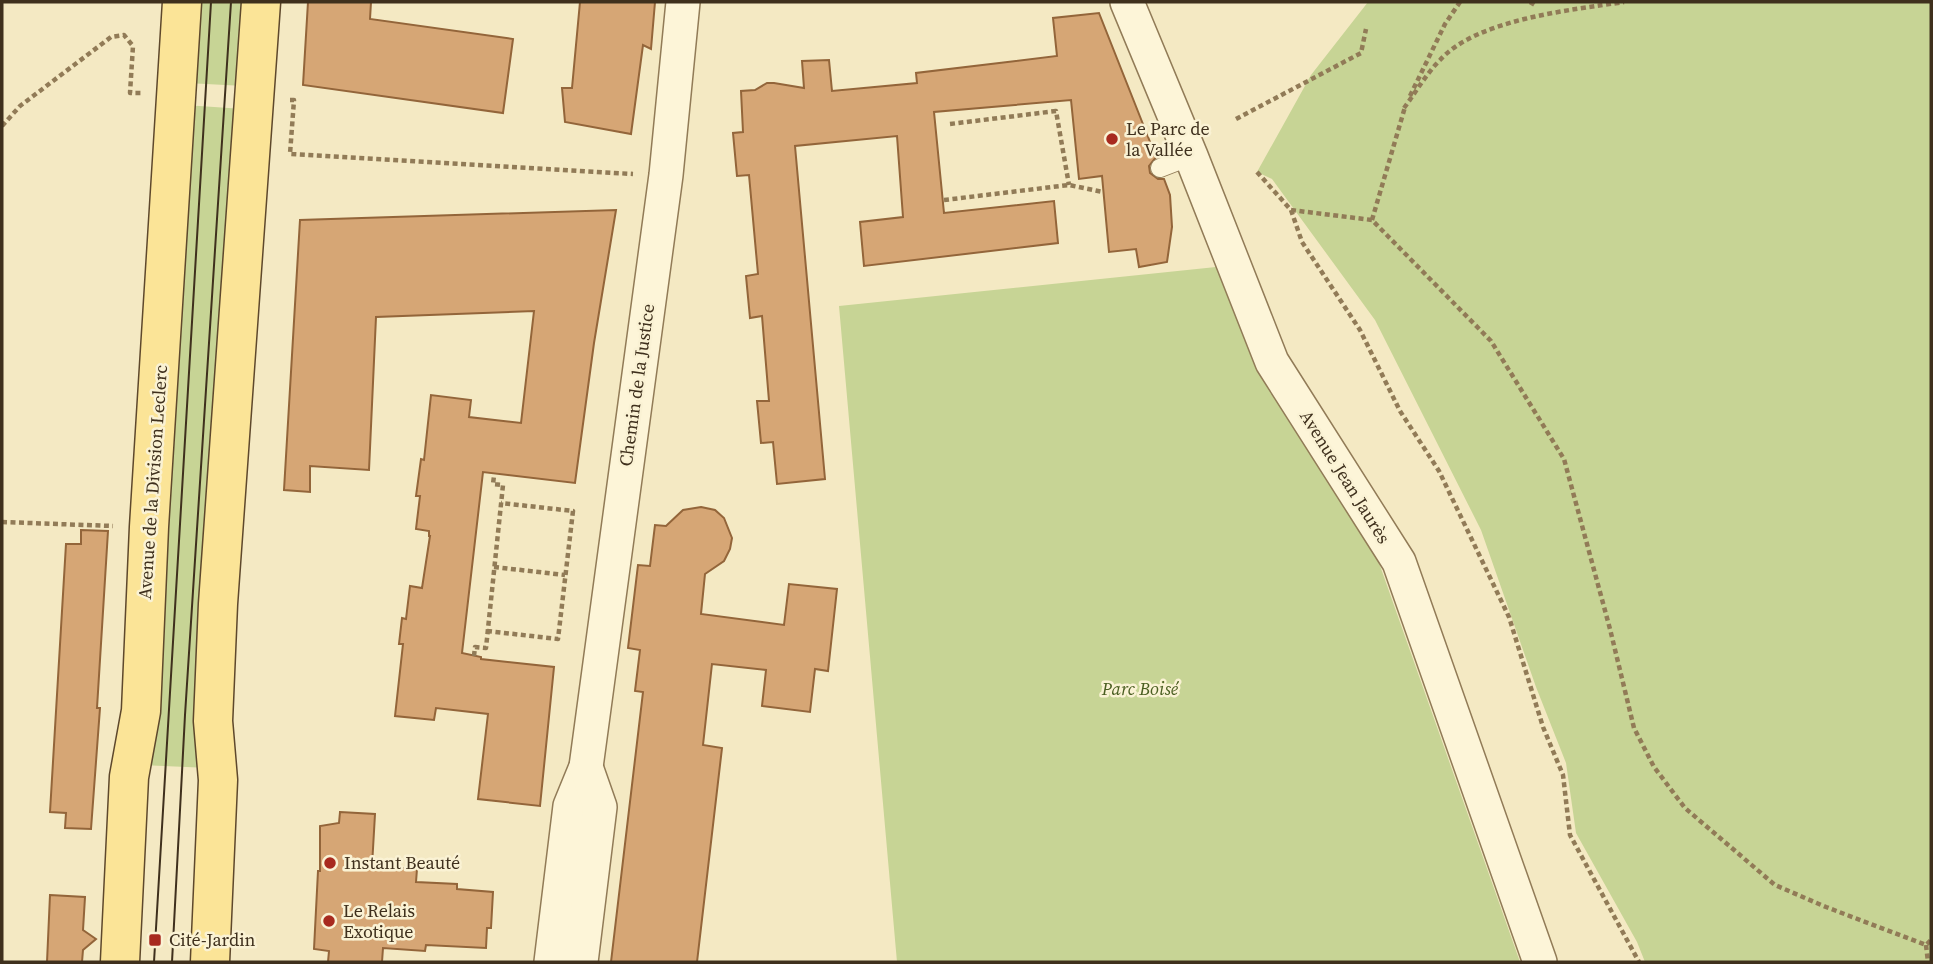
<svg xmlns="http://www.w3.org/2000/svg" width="1933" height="964" viewBox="0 0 1933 964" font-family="'Source Serif 4',serif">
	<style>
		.green { fill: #c7d495 }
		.building { fill: #d6a675; stroke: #93653a; stroke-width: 2 }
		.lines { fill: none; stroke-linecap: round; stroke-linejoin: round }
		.lane-casing { stroke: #917b57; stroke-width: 20 }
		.street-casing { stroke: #917b57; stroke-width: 36 }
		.primary-casing { stroke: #5e482c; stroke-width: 41 }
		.path { stroke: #917b57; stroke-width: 4.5; stroke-dasharray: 5 3.5; stroke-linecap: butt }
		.lane { stroke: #fdf5d8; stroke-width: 18 }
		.street { stroke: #fdf5d8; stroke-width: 33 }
		.primary { stroke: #fbe497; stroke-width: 38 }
		.tram { stroke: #3f301d; stroke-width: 2 }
		.poi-dot { fill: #a82a1f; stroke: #faf2d4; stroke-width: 2.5 }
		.labels { text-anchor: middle; stroke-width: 5; stroke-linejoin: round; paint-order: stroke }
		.poi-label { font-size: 18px; fill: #3f301d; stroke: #faf2d4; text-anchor: start }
		.street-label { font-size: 18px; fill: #3f301d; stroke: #faf2d4 }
		.park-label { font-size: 18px; font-style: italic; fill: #4a5e21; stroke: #faf2d4 }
	</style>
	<rect width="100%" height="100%" fill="#f4e9c3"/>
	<g class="green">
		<polygon points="192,2 250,2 244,86 187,83"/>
		<polygon points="1368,2 1931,2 1931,962 1645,962 1637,942 1576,833 1566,763 1536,687 1481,530 1375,320 1272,179 1257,172 1311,75"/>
		<polygon points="185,105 243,109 209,768 141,765"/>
		<polygon points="1216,267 1255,365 1378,560 1520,962 897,962 839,306"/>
	</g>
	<g class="building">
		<polygon points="308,2 371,2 370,19 513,39 503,113 303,85"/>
		<polygon points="580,2 655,2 651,49 643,45 631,134 565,122 562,88 572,88"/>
		<polygon points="1099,13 1156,157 1149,166 1150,173 1158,179 1164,179 1170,195 1172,227 1167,262 1139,267 1136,249 1109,252 1102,176 1079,179 1071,100 934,112 944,213 1054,201 1058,243 864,266 860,222 903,217 897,136 795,146 825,479 777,484 773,442 761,443 757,401 769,401 762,316 750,318 746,276 758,274 749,175 737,176 733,133 743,132 741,91 755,90 767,83 774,83 804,88 802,61 829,60 832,91 917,83 916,73 1057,56 1053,18"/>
		<polygon points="616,210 594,343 575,483 483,472 462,653 481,657 481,659 554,667 540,806 478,799 488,714 436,708 434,720 395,716 403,644 399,644 402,618 406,619 410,586 422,588 430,536 429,536 429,531 416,529 420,496 416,496 421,459 424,460 431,395 471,400 469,417 521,423 534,311 376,317 369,470 310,466 310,492 284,490 300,220"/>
		<polygon points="701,507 715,510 724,518 732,538 730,549 724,561 705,574 701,614 784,625 789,584 837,589 828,671 815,669 810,712 762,706 766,670 712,664 703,745 722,748 697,962 611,962 643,692 635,691 640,650 628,648 638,565 650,566 655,525 666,526 683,510"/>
		<polygon points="81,530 108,531 97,708 100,708 91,829 65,828 66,813 50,812 66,544 81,544"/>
		<polygon points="340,812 375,814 372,866 417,869 416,882 457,884 457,889 493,892 491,928 487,928 486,948 426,945 425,951 383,948 382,962 328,962 329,951 314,949 318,871 320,871 320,826 339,823"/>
		<polygon points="50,895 85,897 83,930 96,939 83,950 82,962 47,962"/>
	</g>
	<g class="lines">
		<g class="lane-casing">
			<polyline id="lane" points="1160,168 1191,156"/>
		</g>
		<g class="street-casing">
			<g id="street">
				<polyline points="1127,2 1191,156 1272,362 1399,562 1540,962"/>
				<polyline points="551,962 570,806 586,767 666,175 683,2"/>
				<polyline points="581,962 600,807 586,767"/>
			</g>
		</g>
		<g class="primary-casing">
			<g id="primary">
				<polyline points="120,962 129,777 141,711 149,527 182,2"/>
				<polyline points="210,962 218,780 213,721 218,604 261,2"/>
			</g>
		</g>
		<g class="path">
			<polyline points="1530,2 1535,5 1535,2"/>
			<polyline points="1410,96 1445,24 1460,2"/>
			<polyline points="290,100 294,100 290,154 633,174"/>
			<path d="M1404 108C1416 92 1426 74 1440 60 1477 19 1571 10 1624 2"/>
			<polyline points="1236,119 1361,53 1366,29"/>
			<polyline points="950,124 1056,111 1069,185"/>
			<polyline points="2,126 20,106 111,37 124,35 133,46 130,93 143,93"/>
			<polyline points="1257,172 1291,210 1372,220 1491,341 1564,459 1610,629 1634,728 1654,767 1685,808 1775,885 1826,907 1926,945 1931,940"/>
			<polyline points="944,200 1069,185 1103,192"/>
			<polyline points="1291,210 1302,242 1360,330 1400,411 1439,471 1509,617 1543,727 1563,775 1570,835 1639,962"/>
			<polyline points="1372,220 1405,107"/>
			<polyline points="2,522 113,526"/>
			<polyline points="494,567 565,575"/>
			<polyline points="487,631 558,639 573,511 501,503"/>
			<polyline points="474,656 475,647 486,648 503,485 493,484 494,476"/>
			<polyline points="1926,945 1928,962"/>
		</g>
		<use href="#lane" class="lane"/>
		<use href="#street" class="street"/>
		<use href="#primary" class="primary"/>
		<g class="tram">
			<polyline points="154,962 211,2"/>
			<polyline points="172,962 185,715 231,2"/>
		</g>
	</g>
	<g class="poi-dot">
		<circle cx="1112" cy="139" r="7"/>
		<circle cx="330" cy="863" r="7"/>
		<circle cx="329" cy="921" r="7"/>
		<rect x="148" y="933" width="14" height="14" rx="3.5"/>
	</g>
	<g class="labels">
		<g class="poi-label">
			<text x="1126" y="135">Le Parc de<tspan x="1126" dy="21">la Vallée</tspan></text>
			<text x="344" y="869">Instant Beauté</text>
			<text x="343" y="917">Le Relais<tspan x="343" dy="21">Exotique</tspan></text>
			<text x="169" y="946">Cité-Jardin</text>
		</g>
		<g class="street-label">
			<text transform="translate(637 385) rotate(-82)" y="6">Chemin de la Justice</text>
			<text transform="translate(1345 477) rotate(58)" y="6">Avenue Jean Jaurès</text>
			<text transform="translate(153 482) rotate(-86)" y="6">Avenue de la Division Leclerc</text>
		</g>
		<g class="park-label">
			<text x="1140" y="695">Parc Boisé</text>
		</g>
	</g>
	<rect width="1933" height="964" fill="none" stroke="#3f301d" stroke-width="7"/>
</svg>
